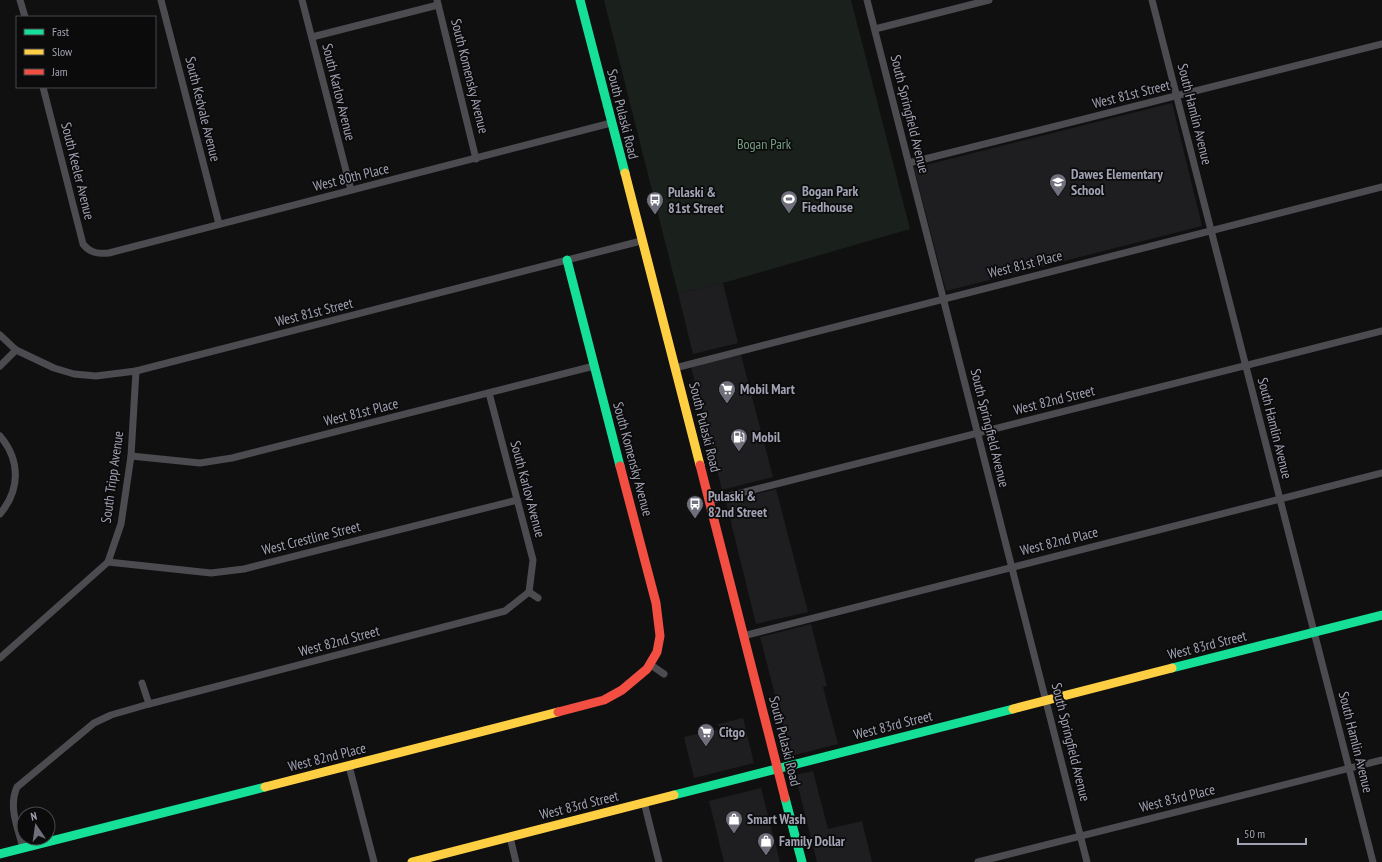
<svg xmlns="http://www.w3.org/2000/svg" width="1382" height="862" viewBox="0 0 1382 862" font-family="'PT Sans Narrow',sans-serif">
	<style>
		.built { fill: #1e1d1f }
		.green { fill: #1a211d }
		.lines { fill: none; stroke-linecap: round; stroke-linejoin: round }
		.street { stroke: #4b4b50; stroke-width: 7 }
		.fast { stroke: #16e098; stroke-width: 9 }
		.slow { stroke: #ffcf43; stroke-width: 9 }
		.jam { stroke: #f24e42; stroke-width: 9 }
		.labels { text-anchor: middle; stroke-width: 3.5; stroke-linejoin: round; paint-order: stroke }
		.street-label { font-size: 14px; fill: #a1a2b3; stroke: #0b0b0c }
		.park-label { font-size: 14px; fill: #779e83; stroke: #0b0b0c }
		.poi-label { font-size: 14px; font-weight: bold; fill: #a1a2b3; stroke: #0b0b0c; text-anchor: start }
	</style>
	<rect width="100%" height="100%" fill="#101011"/>
	<g class="built">
		<polygon points="1172,103 1202,226 946,291 914,168"/>
		<polygon points="723,283 738,343 693,354 678,293"/>
		<polygon points="741,355 773,477 722,490 691,367"/>
		<polygon points="776,489 808,612 756,624 726,502"/>
		<polygon points="811,624 827,686 823,687 838,744 791,756 760,637"/>
		<polygon points="743,718 754,763 694,778 684,737 719,729 718,724"/>
		<polygon points="813,771 828,829 862,821 872,862 817,862 795,775"/>
		<polygon points="761,788 780,862 724,862 709,801"/>
	</g>
	<polygon class="green" points="604,0 851,0 910,229 723,283 678,293"/>
	<g class="lines">
		<g class="street">
			<polyline points="20,0 25,17"/>
			<polyline points="161,0 219,224"/>
			<polyline points="302,0 351,190"/>
			<polyline points="437,0 476,159"/>
			<polyline points="867,0 1087,862"/>
			<polyline points="1152,0 1373,862"/>
			<polyline points="875,29 989,0"/>
			<polyline points="312,37 438,5"/>
			<path d="M43 87 83 244C90 253 98 254 109 253L611 123"/>
			<polyline points="909,163 1382,44"/>
			<polyline points="0,335 16,350 54,368 74,374 96,376 136,371 641,241"/>
			<polyline points="0,366 16,350"/>
			<polyline points="675,368 1382,187"/>
			<polyline points="489,393 533,560 529,592"/>
			<path d="M0 436C21 461 20 490 0 514"/>
			<polyline points="131,456 200,463 232,458 594,366"/>
			<polyline points="709,501 1382,331"/>
			<polyline points="108,562 211,573 244,569 517,500"/>
			<polyline points="529,592 538,598"/>
			<polyline points="743,636 1382,473"/>
			<polyline points="0,658 108,562 121,524 131,456 136,371"/>
			<polyline points="651,665 664,674"/>
			<polyline points="142,683 149,704"/>
			<polyline points="349,766 374,862"/>
			<polyline points="644,802 659,862"/>
			<polyline points="510,837 516,862"/>
			<path d="M23 848C18 828 8 807 17 787L94 723 111 715 149 704 505 611 529 592"/>
			<polyline points="978,862 1382,760"/>
		</g>
		<g class="fast">
			<polyline points="580,0 625,173"/>
			<polyline points="567,260 620,466"/>
			<polyline points="1172,668 1382,615"/>
			<polyline points="674,795 1013,709"/>
			<polyline points="785,798 802,862"/>
			<polyline points="0,854 265,787"/>
		</g>
		<g class="slow">
			<polyline points="625,173 700,465"/>
			<polyline points="1013,709 1172,668"/>
			<polyline points="265,787 558,712"/>
			<polyline points="412,862 674,795"/>
		</g>
		<g class="jam">
			<polyline points="700,465 785,798"/>
			<polyline points="558,712 604,700 622,690 647,669 657,652 660,636 656,603 620,466"/>
		</g>
	</g>
	<defs>
		<g id="school-pin" transform="scale(0.9)"><path d="M0 17L-7.5 6A9.5 9.5 0 1 1 7.5 6Z" fill="#6e6f7a" stroke="#0b0b0c"/><path d="M0-5L7-2L0 1L-7-2ZM-4 1L0 2.5L4 1V4Q0 6-4 4Z" fill="#fff"/></g>
		<g id="stadium-pin" transform="scale(0.9)"><path d="M0 17L-7.5 6A9.5 9.5 0 1 1 7.5 6Z" fill="#6e6f7a" stroke="#0b0b0c"/><path d="M0-5a6.5 5 0 1 0 0 10a6.5 5 0 1 0 0-10ZM-3.5-1.8h7v3.6h-7Z" fill="#fff"/></g>
		<g id="bus-pin" transform="scale(0.9)"><path d="M0 17L-7.5 6A9.5 9.5 0 1 1 7.5 6Z" fill="#6e6f7a" stroke="#0b0b0c"/><path d="M-5-6H5V4H4V6H2V4H-2V6H-4V4H-5ZM-3.5-4V0h7V-4ZM-3.5 1.2v1.5H-2V1.2ZM2 1.2v1.5H3.5V1.2Z" fill="#fff"/></g>
		<g id="supermarket-pin" transform="scale(0.9)"><path d="M0 17L-7.5 6A9.5 9.5 0 1 1 7.5 6Z" fill="#6e6f7a" stroke="#0b0b0c"/><path d="M-6-5.5h2.5l.6 2H6L4.5 2H-2.5L-4.4-4H-6ZM-1.5 3.2a1.3 1.3 0 1 0 .1 0ZM3 3.2a1.3 1.3 0 1 0 .1 0Z" fill="#fff"/></g>
		<g id="fuel-pin" transform="scale(0.9)"><path d="M0 17L-7.5 6A9.5 9.5 0 1 1 7.5 6Z" fill="#6e6f7a" stroke="#0b0b0c"/><path d="M-5.5-6h7V0h2V4h1.3V-2.5L3-4.5l.8-.8L6-3V5H2.5V1h-1V6h-7ZM-4.2-4.7v3.2H.2V-4.7Z" fill="#fff"/></g>
		<g id="shop-pin" transform="scale(0.9)"><path d="M0 17L-7.5 6A9.5 9.5 0 1 1 7.5 6Z" fill="#6e6f7a" stroke="#0b0b0c"/><path d="M-5-2.5h2.3a2.7 3.5 0 0 1 5.4 0H5L5.5 6h-11ZM-1.5-2.5h3a1.5 2.3 0 0 0-3 0Z" fill="#fff"/></g>
	</defs>
	<g fill-rule="evenodd">
		<use href="#school-pin" x="1058" y="182"/>
		<use href="#stadium-pin" x="789" y="199"/>
		<use href="#bus-pin" x="655" y="200"/>
		<use href="#supermarket-pin" x="727" y="389"/>
		<use href="#fuel-pin" x="739" y="437"/>
		<use href="#bus-pin" x="695" y="504"/>
		<use href="#supermarket-pin" x="706" y="732"/>
		<use href="#shop-pin" x="734" y="819"/>
		<use href="#shop-pin" x="766" y="841"/>
	</g>
	<g class="labels">
		<g class="street-label">
			<text transform="translate(470 76) rotate(76)" y="5">South Komensky Avenue</text>
			<text transform="translate(339 92) rotate(76)" y="5">South Karlov Avenue</text>
			<text transform="translate(1131 94) rotate(-14)" y="5">West 81st Street</text>
			<text transform="translate(203 109) rotate(76)" y="5">South Kedvale Avenue</text>
			<text transform="translate(623 114) rotate(76)" y="5">South Pulaski Road</text>
			<text transform="translate(910 114) rotate(76)" y="5">South Springfield Avenue</text>
			<text transform="translate(1195 114) rotate(76)" y="5">South Hamlin Avenue</text>
			<text transform="translate(78 171) rotate(76)" y="5">South Keeler Avenue</text>
			<text transform="translate(351 177) rotate(-14)" y="5">West 80th Place</text>
			<text transform="translate(1025 264) rotate(-14)" y="5">West 81st Place</text>
			<text transform="translate(314 312) rotate(-14)" y="5">West 81st Street</text>
			<text transform="translate(1054 400) rotate(-14)" y="5">West 82nd Street</text>
			<text transform="translate(361 412) rotate(-14)" y="5">West 81st Place</text>
			<text transform="translate(705 427) rotate(76)" y="5">South Pulaski Road</text>
			<text transform="translate(990 428) rotate(76)" y="5">South Springfield Avenue</text>
			<text transform="translate(1275 428) rotate(76)" y="5">South Hamlin Avenue</text>
			<text transform="translate(633 459) rotate(75)" y="5">South Komensky Avenue</text>
			<text transform="translate(112 477) rotate(-82)" y="5">South Tripp Avenue</text>
			<text transform="translate(528 489) rotate(75)" y="5">South Karlov Avenue</text>
			<text transform="translate(311 538) rotate(-14)" y="5">West Crestline Street</text>
			<text transform="translate(1059 541) rotate(-14)" y="5">West 82nd Place</text>
			<text transform="translate(339 641) rotate(-15)" y="5">West 82nd Street</text>
			<text transform="translate(1207 645) rotate(-14)" y="5">West 83rd Street</text>
			<text transform="translate(893 725) rotate(-14)" y="5">West 83rd Street</text>
			<text transform="translate(785 741) rotate(76)" y="5">South Pulaski Road</text>
			<text transform="translate(1071 742) rotate(76)" y="5">South Springfield Avenue</text>
			<text transform="translate(1356 742) rotate(76)" y="5">South Hamlin Avenue</text>
			<text transform="translate(327 757) rotate(-14)" y="5">West 82nd Place</text>
			<text transform="translate(1177 798) rotate(-14)" y="5">West 83rd Place</text>
			<text transform="translate(579 805) rotate(-14)" y="5">West 83rd Street</text>
		</g>
		<g class="park-label">
			<text x="764" y="149">Bogan Park</text>
		</g>
		<g class="poi-label">
			<text x="1071" y="179">Dawes Elementary<tspan x="1071" dy="16">School</tspan></text>
			<text x="802" y="196">Bogan Park<tspan x="802" dy="16">Fiedhouse</tspan></text>
			<text x="668" y="197">Pulaski &amp;<tspan x="668" dy="16">81st Street</tspan></text>
			<text x="740" y="394">Mobil Mart</text>
			<text x="752" y="442">Mobil</text>
			<text x="708" y="501">Pulaski &amp;<tspan x="708" dy="16">82nd Street</tspan></text>
			<text x="719" y="737">Citgo</text>
			<text x="747" y="824">Smart Wash</text>
			<text x="779" y="846">Family Dollar</text>
		</g>
	</g>
	<rect x="16" y="16" width="140" height="72" fill="#0b0b0c" stroke="#47474f"/>
	<rect x="24" y="29" width="20" height="6" fill="#16e098" stroke="#47474f"/>
	<text x="52" y="36" font-size="12" fill="#a1a2b3">Fast</text>
	<rect x="24" y="49" width="20" height="6" fill="#ffcf43" stroke="#47474f"/>
	<text x="52" y="56" font-size="12" fill="#a1a2b3">Slow</text>
	<rect x="24" y="69" width="20" height="6" fill="#f24e42" stroke="#47474f"/>
	<text x="52" y="76" font-size="12" fill="#a1a2b3">Jam</text>
	<g transform="translate(36 826) rotate(347)"><circle r="19" fill="#0b0b0c" stroke="#47474f"/>
	<path d="M0-3L7 15L0 10L-7 15Z" fill="#6e6f7a"/>
	<text y="-6" font-size="11" font-weight="bold" text-anchor="middle" fill="#a1a2b3">N</text>
	</g>
	<path d="M1238 838v6h68v-6" fill="none" stroke="#a1a2b3" stroke-width="2"/>
	<text x="1244" y="838" font-size="12" fill="#a1a2b3" stroke="#0b0b0c" stroke-width="3" paint-order="stroke">50 m</text>
</svg>
